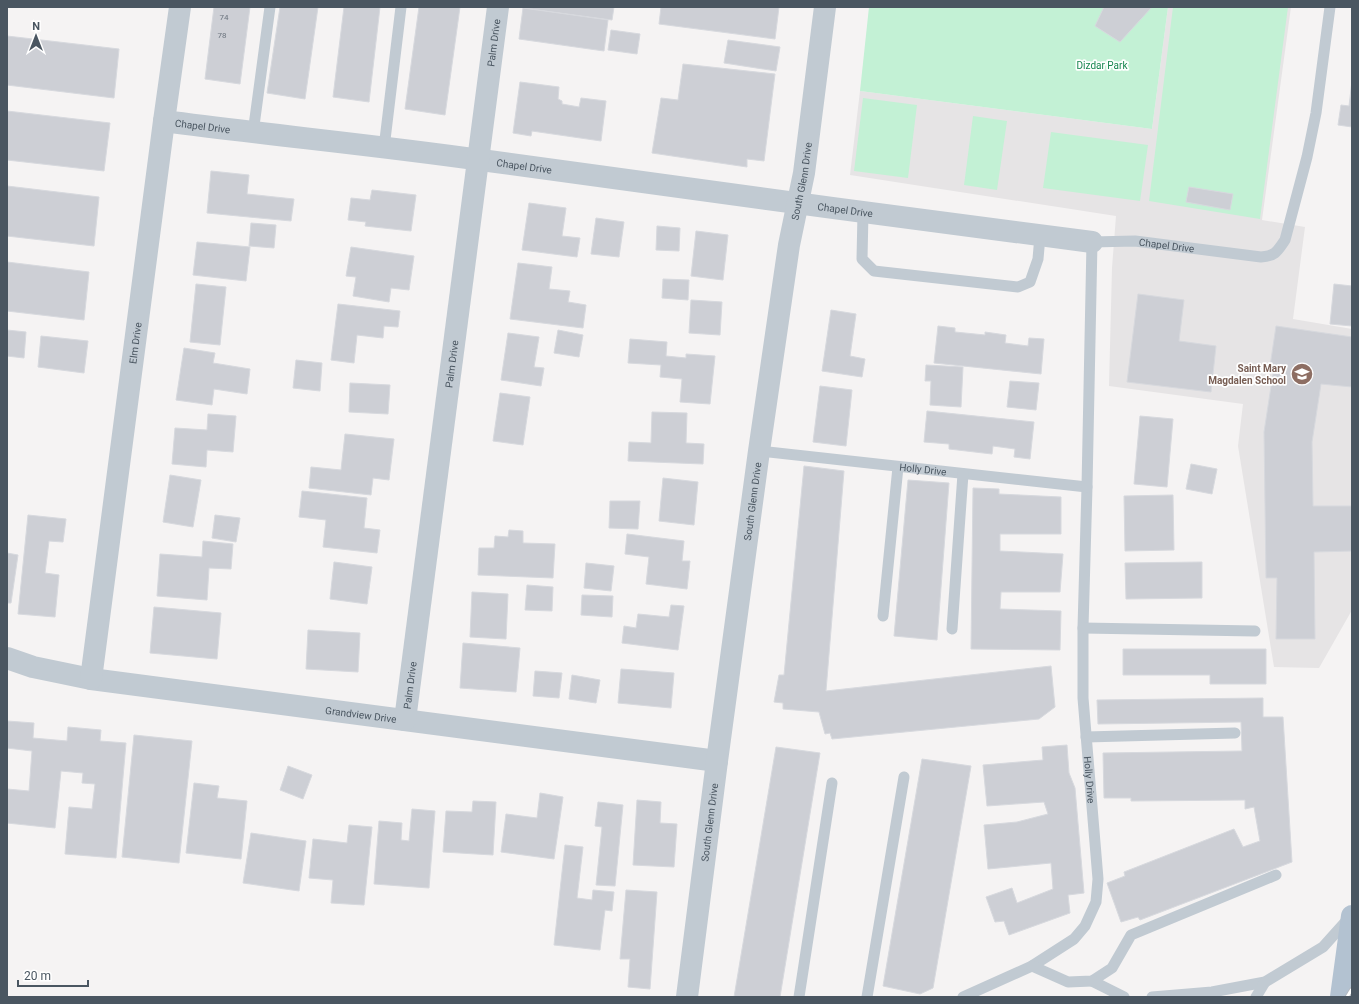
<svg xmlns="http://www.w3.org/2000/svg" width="1359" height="1004" viewBox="0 0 1359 1004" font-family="Roboto,sans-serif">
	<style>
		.education { fill: #e6e4e5 }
		.green { fill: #c3f1d5 }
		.building { fill: #cdcfd5; stroke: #d7d9de }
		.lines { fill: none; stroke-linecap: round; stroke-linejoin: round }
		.service { stroke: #c1cad2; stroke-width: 11 }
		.minor { stroke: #c1cad2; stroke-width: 22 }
		.primary { stroke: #b3c2d1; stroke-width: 22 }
		.rail-casing { stroke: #b5b8bd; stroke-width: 4.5 }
		.rail { stroke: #fff; stroke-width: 3; stroke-dasharray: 9; stroke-linecap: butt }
		.labels { text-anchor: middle; stroke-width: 3.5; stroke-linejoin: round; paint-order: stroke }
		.number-label { font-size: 8px; fill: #6b747e }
		.street-label { font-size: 10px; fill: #4a5661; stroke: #fff }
		.park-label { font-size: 10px; fill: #17864f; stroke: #fff }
		.education-label { font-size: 10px; font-weight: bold; fill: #785e54; stroke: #fff; text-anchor: end }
	</style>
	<rect width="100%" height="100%" fill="#f5f3f3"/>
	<polygon class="education" points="1168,7 1291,7 1262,220 1305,227 1293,319 1352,329 1352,610 1319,668 1274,667 1238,446 1243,404 1109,386 1112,268 1116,216 850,175 860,91 1152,129"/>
	<g class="green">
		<polygon points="869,7 1168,7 1152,129 860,91"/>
		<polygon points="1173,7 1288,7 1260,219 1149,201"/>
		<polygon points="863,98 917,105 908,178 854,171"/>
		<polygon points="973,116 1007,121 997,190 964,185"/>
		<polygon points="1051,132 1148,145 1140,201 1043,188"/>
	</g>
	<g class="building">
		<polygon points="214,7 250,7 240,84 205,79"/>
		<polygon points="280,7 318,7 305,99 267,93"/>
		<polygon points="344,7 380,7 369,102 333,97"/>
		<polygon points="419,7 460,7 445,115 405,109"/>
		<polygon points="524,7 614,7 612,20 523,8"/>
		<polygon points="661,7 779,7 775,39 659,24"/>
		<polygon points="1104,7 1150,7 1151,8 1120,42 1095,26"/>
		<polygon points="523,8 608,20 604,51 519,39"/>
		<polygon points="611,30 640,34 637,54 608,50"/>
		<polygon points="7,36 119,49 114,98 7,85"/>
		<polygon points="728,40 780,47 776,71 724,63"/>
		<polygon points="683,64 775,74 764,161 747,159 747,167 652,153 661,98 678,100"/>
		<polygon points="1352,81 1352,127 1338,125 1341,105 1349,106"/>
		<polygon points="520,82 559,87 558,99 562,101 562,104 579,107 581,98 606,101 601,141 532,131 531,136 513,133"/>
		<polygon points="7,111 110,123 104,171 7,160"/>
		<polygon points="211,171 249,175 247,194 294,199 291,221 207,213"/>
		<polygon points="7,186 99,197 94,246 7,236"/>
		<polygon points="1189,187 1233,194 1230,210 1186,202"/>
		<polygon points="372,190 416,195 411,231 365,226 366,222 348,220 351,198 370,200"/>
		<polygon points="529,203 566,208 562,236 580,238 577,257 522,250"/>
		<polygon points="596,218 624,222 619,257 591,254"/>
		<polygon points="251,223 276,225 274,248 249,246"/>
		<polygon points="657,226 680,228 679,251 656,250"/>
		<polygon points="696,231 728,235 723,280 691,276"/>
		<polygon points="197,242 250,247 246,281 193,275"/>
		<polygon points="351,247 414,256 409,290 391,288 389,302 353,296 356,277 346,276"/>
		<polygon points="7,262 89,272 84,320 7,311"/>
		<polygon points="518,263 552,267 549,289 570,291 568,302 586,305 583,328 510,319"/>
		<polygon points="663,279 689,280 688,300 662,298"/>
		<polygon points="196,284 226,287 220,345 190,342"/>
		<polygon points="1334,284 1352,286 1352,326 1330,324"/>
		<polygon points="1138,294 1184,300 1179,341 1216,346 1211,392 1127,382"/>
		<polygon points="691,300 722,302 720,335 689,333"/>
		<polygon points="338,304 400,311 398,327 384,326 383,338 357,335 354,363 331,360"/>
		<polygon points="831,310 856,314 850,356 865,359 862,377 822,371"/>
		<polygon points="938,326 955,328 955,332 985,335 985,332 1006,335 1005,343 1028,346 1029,338 1044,339 1041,374 934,363"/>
		<polygon points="1276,326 1352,337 1352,387 1321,384 1312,442 1313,506 1352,506 1352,551 1314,552 1315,639 1276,639 1277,578 1266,578 1264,432 1274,367 1270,366"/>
		<polygon points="7,330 26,332 24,358 7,356"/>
		<polygon points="558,330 583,335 579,357 554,353"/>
		<polygon points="508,333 539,337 534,367 544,368 541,386 501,380"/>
		<polygon points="41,336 88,341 84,373 38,367"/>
		<polygon points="630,339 667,342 666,356 686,358 686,354 715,356 710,404 680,402 682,379 660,377 661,365 628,363"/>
		<polygon points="184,348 215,353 213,363 250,369 247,394 214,389 212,405 176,400"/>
		<polygon points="296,360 322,363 320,391 293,388"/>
		<polygon points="926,365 963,367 961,407 930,405 931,381 925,381"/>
		<polygon points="1010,381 1039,383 1036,410 1007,407"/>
		<polygon points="350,383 390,385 388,414 349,412"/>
		<polygon points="820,386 852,390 846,446 813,442"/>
		<polygon points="500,393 530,397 523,445 493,441"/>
		<polygon points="927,411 1034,422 1030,459 1014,457 1015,449 993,446 992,454 949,449 949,444 924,442"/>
		<polygon points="652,412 687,413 686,443 704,444 703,464 628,461 629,442 651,443"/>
		<polygon points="208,414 236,416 233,452 207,450 206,467 172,464 175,428 207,430"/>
		<polygon points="1140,416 1173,419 1167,487 1134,484"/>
		<polygon points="345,434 394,439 389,480 373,478 371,495 309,488 311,467 341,470"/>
		<polygon points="1191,464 1217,469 1212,494 1186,489"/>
		<polygon points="804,466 844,471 826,691 1051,666 1055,707 1039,719 832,739 830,733 825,734 819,712 783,709 783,703 774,702 779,675 784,675"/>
		<polygon points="170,475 201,480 193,527 163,522"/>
		<polygon points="663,478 698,482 694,525 659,521"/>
		<polygon points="908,480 949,483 937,640 894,636"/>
		<polygon points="973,488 999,489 999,494 1061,497 1061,534 1000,534 1000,551 1063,554 1060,592 1001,592 1000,609 1061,611 1060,650 971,649"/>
		<polygon points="302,491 367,498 364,528 380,530 377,553 323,547 326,520 299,517"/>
		<polygon points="1173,495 1174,550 1125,551 1124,496"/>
		<polygon points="610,501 640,501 638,529 609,528"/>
		<polygon points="28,515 66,519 63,542 49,541 45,573 59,575 55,617 18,614"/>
		<polygon points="215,515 240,518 236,542 212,538"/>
		<polygon points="509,530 523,531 523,543 555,544 553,578 478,575 479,548 494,548 495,536 508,537"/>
		<polygon points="627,534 684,541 682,561 690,561 687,589 646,584 649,557 625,554"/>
		<polygon points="203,541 233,544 231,569 209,568 207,600 157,596 160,554 202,557"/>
		<polygon points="7,553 18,555 11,603 7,603"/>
		<polygon points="334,562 372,567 367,604 330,599"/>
		<polygon points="1202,562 1202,598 1126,599 1125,563"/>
		<polygon points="586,563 614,566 611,591 584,588"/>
		<polygon points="527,585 553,587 552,611 525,610"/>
		<polygon points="472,592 508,594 506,639 470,637"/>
		<polygon points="582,595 613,596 612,617 581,615"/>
		<polygon points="671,605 684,606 678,650 622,643 624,626 636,628 638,614 669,617"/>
		<polygon points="154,607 221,613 217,659 150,653"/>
		<polygon points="308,630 360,633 358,672 306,669"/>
		<polygon points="463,643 520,648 516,692 460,688"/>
		<polygon points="1123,649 1266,649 1266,684 1210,684 1210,675 1123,675"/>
		<polygon points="621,669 674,673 671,708 618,703"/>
		<polygon points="535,671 562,673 559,698 533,696"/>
		<polygon points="572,675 600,680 596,703 569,699"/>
		<polygon points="1263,698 1263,717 1283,717 1292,862 1140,920 1138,917 1121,922 1107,883 1125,876 1124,872 1234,829 1243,847 1260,841 1254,807 1245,809 1245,800 1131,801 1131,798 1104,798 1103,753 1242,751 1241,722 1098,724 1097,700"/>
		<polygon points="7,721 34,723 33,738 67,741 68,727 101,730 100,741 126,743 116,858 65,854 69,807 92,809 95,784 82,783 83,773 61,771 55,828 7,823 7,789 29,791 32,751 7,748"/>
		<polygon points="134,735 192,741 179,863 122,857"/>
		<polygon points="1067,745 1069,773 1075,788 1084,893 1068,895 1070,913 1009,935 1004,921 995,922 986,897 1012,888 1017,903 1053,889 1051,863 988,869 984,825 1017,822 1048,814 1044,802 987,806 983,765 1043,760 1042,747"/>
		<polygon points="776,747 820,753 780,997 734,997"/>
		<polygon points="922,759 971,766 933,988 920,994 883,986"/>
		<polygon points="288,766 312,775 303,799 280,790"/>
		<polygon points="194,783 219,786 217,798 247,801 241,859 186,853"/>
		<polygon points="540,793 563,797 554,859 501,852 506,814 537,818"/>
		<polygon points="637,800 661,802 660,823 677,824 674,867 633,865"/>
		<polygon points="473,801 496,802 493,855 443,852 446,811 472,812"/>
		<polygon points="598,802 623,805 615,886 596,885 602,827 595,826"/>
		<polygon points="412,809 435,811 429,888 374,884 379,821 402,823 401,840 409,841"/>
		<polygon points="349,825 372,827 364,905 331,903 333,880 309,878 313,839 347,843"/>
		<polygon points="251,833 306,841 299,891 243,883"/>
		<polygon points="565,845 583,847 577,898 592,900 593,890 614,892 612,911 605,910 600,950 554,945"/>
		<polygon points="626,890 657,892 650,989 628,987 630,959 620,959"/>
	</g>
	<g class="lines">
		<g class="service">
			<polyline points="253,133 270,7"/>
			<polyline points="384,148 401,7"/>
			<polyline points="863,213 862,259 874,271 1018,287 1030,282 1038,259 1040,236"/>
			<path id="s1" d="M759 451 1087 487 1083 628V698L1098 879 1096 902 1085 926 1074 939 1032 966 963 997"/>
			<path id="s2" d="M1087 487 1092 242 1135 241 1261 257C1275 256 1277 252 1285 240L1307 157 1316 113 1330 7"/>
			<polyline points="883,616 898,467"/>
			<polyline points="1083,628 1255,631"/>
			<polyline points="952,629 963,474"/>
			<polyline points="1086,737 1235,733"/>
			<polyline points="1032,966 1068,982 1092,981 1112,968 1131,935 1276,875"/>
			<polyline points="1092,981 1124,997"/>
			<polyline points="799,997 832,783"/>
			<polyline points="867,997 904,777"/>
			<polyline points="1152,997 1212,992 1265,982 1323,947 1349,918"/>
			<polyline points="1256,997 1265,982"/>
		</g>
		<g class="minor">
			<path id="s3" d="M164 121C269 135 375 145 481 160 685 188 888 216 1092 242"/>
			<path id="s4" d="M7 658 33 667 91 679 717 761"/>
			<path id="s5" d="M91 679 164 121 180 7"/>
			<path id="s6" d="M405 720 498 7"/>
			<path id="s7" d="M687 997 717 761 759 451 789 245 804 173 825 7"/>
		</g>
		<polyline class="primary" points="1341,997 1352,916"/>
		<g class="rail-casing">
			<polyline id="rail" points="1347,997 1352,989"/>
		</g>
		<use href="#rail" class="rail"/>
	</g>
	<defs>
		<g id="school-disc" transform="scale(1.15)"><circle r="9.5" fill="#8d6e63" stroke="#fff"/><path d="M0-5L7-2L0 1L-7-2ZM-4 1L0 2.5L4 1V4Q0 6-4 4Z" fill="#fff"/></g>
	</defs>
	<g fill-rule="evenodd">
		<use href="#school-disc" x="1302" y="374"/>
	</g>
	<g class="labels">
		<g class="number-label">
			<text x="224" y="20">74</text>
			<text x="222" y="38">78</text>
		</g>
		<g class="street-label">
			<text dy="4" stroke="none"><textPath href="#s6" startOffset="683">Palm Drive</textPath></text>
			<text dy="4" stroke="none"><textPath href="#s3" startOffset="39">Chapel Drive</textPath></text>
			<text dy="4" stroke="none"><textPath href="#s3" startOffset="363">Chapel Drive</textPath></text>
			<text dy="4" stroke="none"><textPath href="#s7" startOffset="824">South Glenn Drive</textPath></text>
			<text dy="4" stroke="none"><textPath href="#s3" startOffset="687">Chapel Drive</textPath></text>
			<text dy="4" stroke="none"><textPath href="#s2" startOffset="320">Chapel Drive</textPath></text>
			<text dy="4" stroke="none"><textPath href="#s5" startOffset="339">Elm Drive</textPath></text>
			<text dy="4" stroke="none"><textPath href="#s6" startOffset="359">Palm Drive</textPath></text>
			<text dy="4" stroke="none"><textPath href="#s1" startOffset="165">Holly Drive</textPath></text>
			<text dy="4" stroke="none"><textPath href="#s7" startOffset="500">South Glenn Drive</textPath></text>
			<text dy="4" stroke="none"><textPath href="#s6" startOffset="35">Palm Drive</textPath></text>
			<text dy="4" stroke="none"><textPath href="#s4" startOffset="359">Grandview Drive</textPath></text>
			<text dy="4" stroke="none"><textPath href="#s1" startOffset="623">Holly Drive</textPath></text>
			<text dy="4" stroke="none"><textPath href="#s7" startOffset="176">South Glenn Drive</textPath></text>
		</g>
		<g class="park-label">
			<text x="1102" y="69">Dizdar Park</text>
		</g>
		<g class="education-label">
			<text x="1286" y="372">Saint Mary<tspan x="1286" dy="12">Magdalen School</tspan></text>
		</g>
	</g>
	<rect width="1359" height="1004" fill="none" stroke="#4a5661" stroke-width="16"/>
	<g transform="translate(36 36)" stroke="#ffffff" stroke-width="3" paint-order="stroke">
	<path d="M0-3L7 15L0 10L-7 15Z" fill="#4a5661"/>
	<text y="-6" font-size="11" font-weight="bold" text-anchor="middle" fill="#4a5661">N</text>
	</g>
	<path d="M18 980v6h70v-6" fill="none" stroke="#4a5661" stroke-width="2"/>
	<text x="24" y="980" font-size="12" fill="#4a5661" stroke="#ffffff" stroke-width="3" paint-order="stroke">20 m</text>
</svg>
